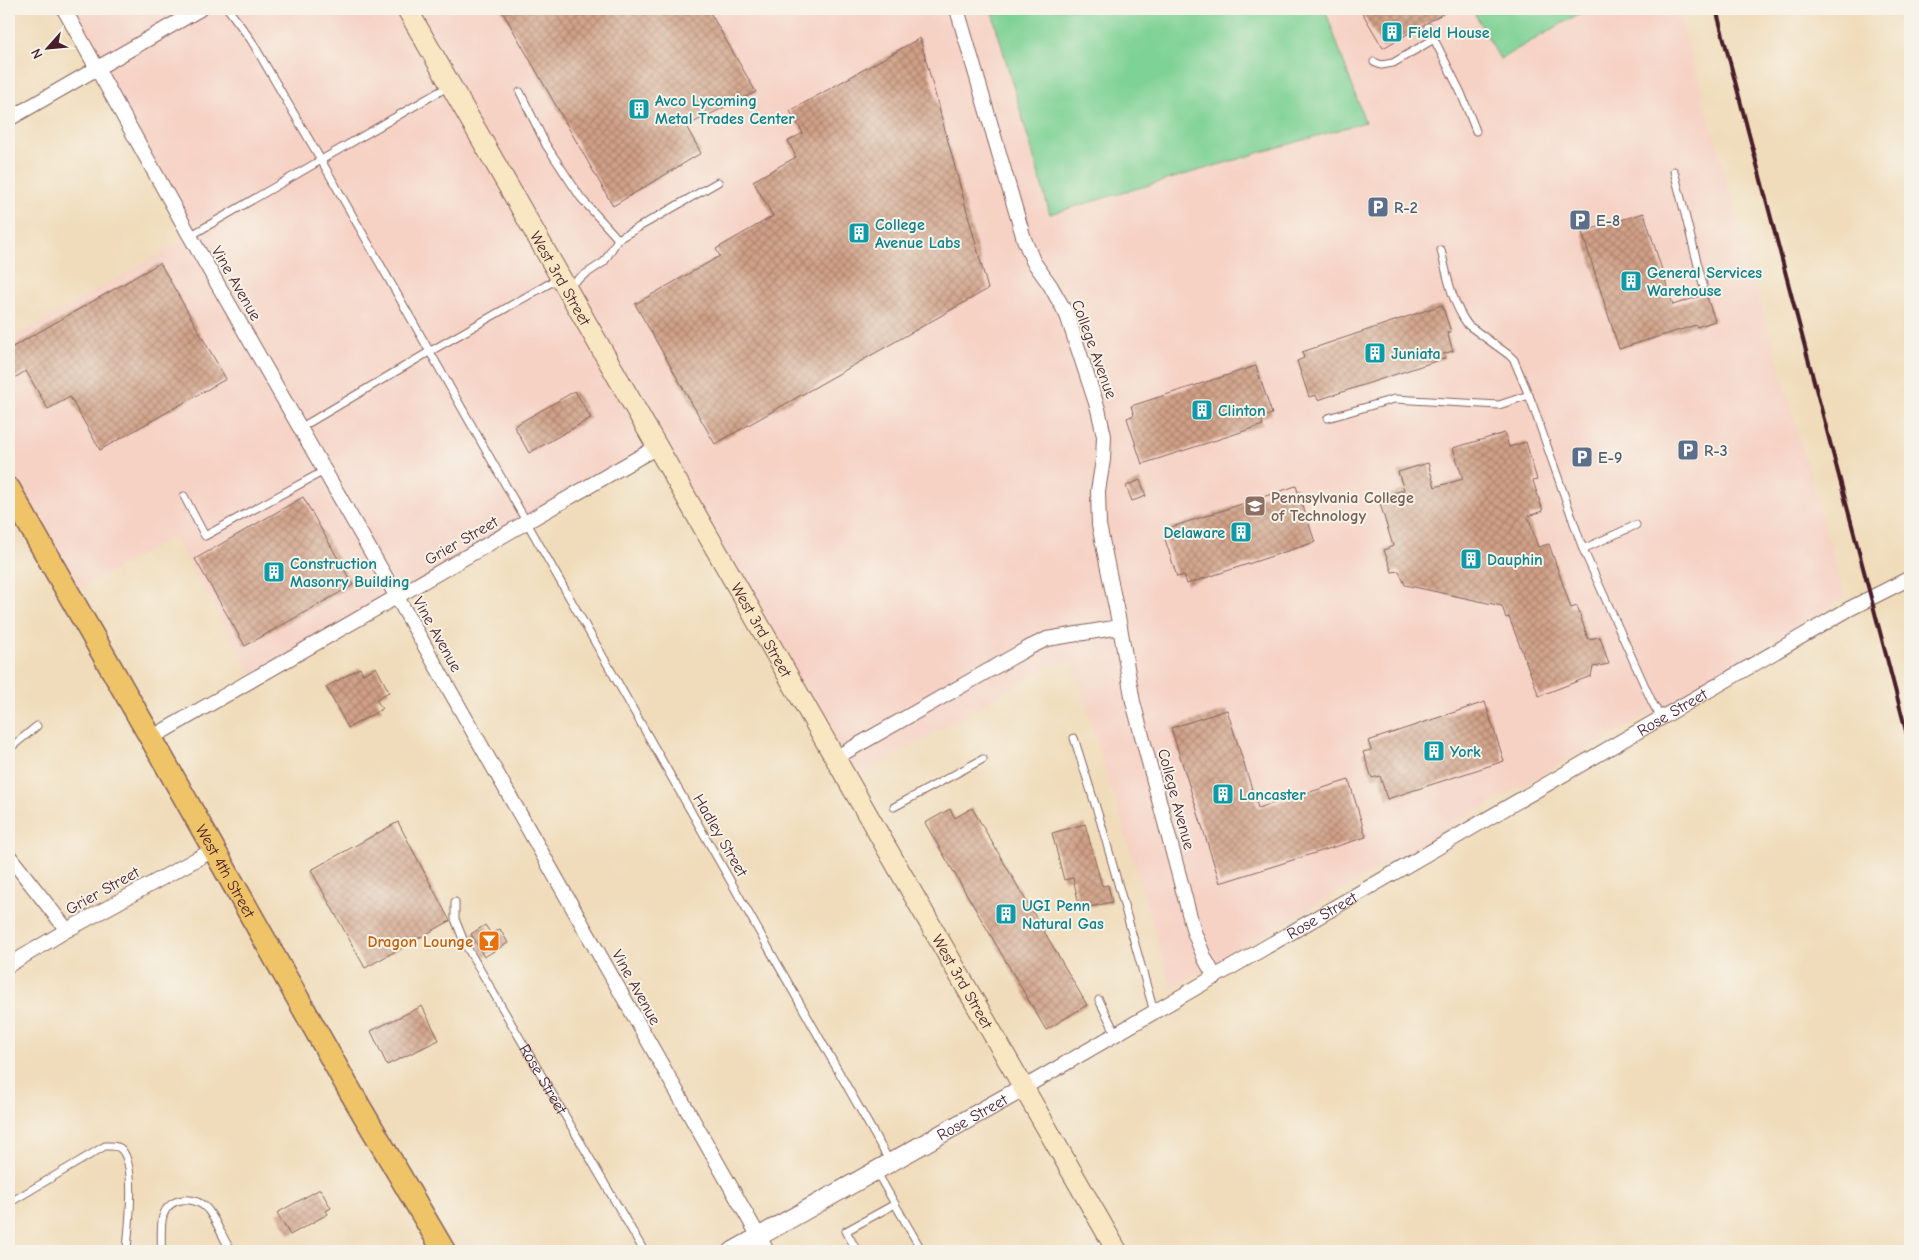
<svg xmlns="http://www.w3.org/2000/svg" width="1919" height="1260" viewBox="0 0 1919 1260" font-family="'Comic Neue',sans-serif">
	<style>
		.built { fill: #f6d2c5 }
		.grass { fill: #7fd295; stroke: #647860 }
		.building { fill: url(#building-cross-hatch) }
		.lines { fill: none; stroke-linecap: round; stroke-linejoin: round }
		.service-casing { stroke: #84615d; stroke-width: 9 }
		.minor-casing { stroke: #84615d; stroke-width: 16 }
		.tertiary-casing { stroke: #84615d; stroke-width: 20 }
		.secondary-casing { stroke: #84615d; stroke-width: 22 }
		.primary-casing { stroke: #84615d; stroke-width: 25 }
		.service { stroke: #fff; stroke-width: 7 }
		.minor { stroke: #fff; stroke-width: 14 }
		.tertiary { stroke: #fff; stroke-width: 18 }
		.secondary { stroke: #f9e7c3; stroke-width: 20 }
		.primary { stroke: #efc469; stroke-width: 22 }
		.rail { stroke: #4a1f2b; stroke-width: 4 }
		.labels { text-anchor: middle; stroke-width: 4; stroke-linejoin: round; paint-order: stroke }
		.culture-label { font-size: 16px; font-weight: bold; fill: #0d838f; stroke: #f7f3e8; text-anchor: start }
		.service-label { font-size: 16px; font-weight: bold; fill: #4e5e75; stroke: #f7f3e8; text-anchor: start }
		.street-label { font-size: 16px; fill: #4a1f2b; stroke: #f7f3e8 }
		.education-label { font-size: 16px; font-weight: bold; fill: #785e54; stroke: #f7f3e8; text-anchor: start }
		.food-label { font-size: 16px; font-weight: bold; fill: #c56008; stroke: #f7f3e8; text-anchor: end }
	</style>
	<defs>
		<pattern id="building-cross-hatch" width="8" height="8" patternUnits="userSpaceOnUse" patternTransform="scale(1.25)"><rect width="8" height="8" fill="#d0a086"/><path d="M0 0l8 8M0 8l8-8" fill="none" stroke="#ab826e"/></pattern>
	</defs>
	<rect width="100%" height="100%" fill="#f7f3e8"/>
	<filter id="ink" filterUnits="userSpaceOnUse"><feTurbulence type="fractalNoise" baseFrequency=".02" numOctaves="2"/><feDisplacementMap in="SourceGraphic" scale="10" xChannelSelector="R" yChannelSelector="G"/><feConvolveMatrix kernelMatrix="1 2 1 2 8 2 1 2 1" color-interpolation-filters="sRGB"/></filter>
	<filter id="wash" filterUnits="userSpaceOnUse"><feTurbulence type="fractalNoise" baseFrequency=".0096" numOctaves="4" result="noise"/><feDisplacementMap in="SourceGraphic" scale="20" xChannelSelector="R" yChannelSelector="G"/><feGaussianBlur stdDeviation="1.12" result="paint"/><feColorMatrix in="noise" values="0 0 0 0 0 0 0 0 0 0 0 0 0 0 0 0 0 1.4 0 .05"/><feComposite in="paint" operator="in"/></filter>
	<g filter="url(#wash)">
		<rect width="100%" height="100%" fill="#f0dcba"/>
		<polygon class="built" points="64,9 1678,9 1845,598 1680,698 1514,790 1172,989 1073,663 1051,665 849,783 657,447 254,679 174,537 69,595 9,489 9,340 190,236"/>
		<g class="grass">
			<polygon points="991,9 1325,9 1365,122 1050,214"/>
			<polygon points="1472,9 1583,9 1584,11 1500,59"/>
		</g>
		<g id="blocks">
			<g class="building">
				<polygon points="501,9 708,9 756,92 686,126 701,153 613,206"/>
				<polygon points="1360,9 1451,9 1383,48"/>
				<polygon points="920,38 988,289 715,444 635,304 720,256 716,249 773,216 753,181 796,157 788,141 803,133 790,111"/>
				<polygon points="1644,213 1673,305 1706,294 1715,321 1697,327 1696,325 1619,349 1582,232"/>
				<polygon points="160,263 226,379 100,450 70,397 48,409 26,371 9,381 9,349"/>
				<polygon points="1442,305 1451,332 1447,332 1453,351 1443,354 1445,358 1318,400 1316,395 1309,397 1297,361 1304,358 1302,352"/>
				<polygon points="1256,366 1272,414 1261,418 1263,425 1142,464 1127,418 1134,415 1131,406"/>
				<polygon points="575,391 591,418 529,453 514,426"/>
				<polygon points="1505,433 1509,447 1526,442 1537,480 1533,481 1543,511 1528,516 1538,547 1549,544 1571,608 1577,606 1588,639 1600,637 1609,664 1593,667 1591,676 1539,696 1509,617 1506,618 1502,606 1405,585 1399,571 1392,572 1384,550 1393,546 1378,497 1404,490 1398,472 1428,463 1435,487 1463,479 1453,448"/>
				<polygon points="1140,480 1146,496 1132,501 1126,486"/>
				<polygon points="1296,486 1315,542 1187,584 1184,575 1177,577 1165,539 1172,537 1169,528"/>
				<polygon points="303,497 353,585 245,646 195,559"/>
				<polygon points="376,667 389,692 376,699 382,709 348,728 326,687 360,668 363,674"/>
				<polygon points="1485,702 1504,761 1387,799 1380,776 1372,778 1363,752 1371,750 1368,741"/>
				<polygon points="1227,710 1258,808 1349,780 1366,837 1220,883 1171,728"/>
				<polygon points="972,808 1087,1005 1046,1030 925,823 950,809 955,818"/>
				<polygon points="398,822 450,921 365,968 311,870"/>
				<polygon points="1085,824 1102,886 1108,885 1112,902 1080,909 1073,878 1064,880 1052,833"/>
				<polygon points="485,925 491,934 500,929 508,943 484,957 471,934"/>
				<polygon points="422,1006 439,1040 387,1065 371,1031"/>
				<polygon points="320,1189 331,1208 326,1211 328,1214 290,1235 277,1213"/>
			</g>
		</g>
	</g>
	<g filter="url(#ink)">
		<use href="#blocks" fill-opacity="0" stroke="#84615d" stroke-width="1"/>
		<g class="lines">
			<g class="service-casing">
				<g id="service">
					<polyline points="228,9 251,40 321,160 890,1162"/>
					<polyline points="1428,27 1461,93 1476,131"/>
					<polyline points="1374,62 1381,65 1393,63 1434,39"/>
					<polyline points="520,92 546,145 581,198 618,239"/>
					<polyline points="1674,171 1703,285"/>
					<polyline points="190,236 449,86"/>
					<path d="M1441 250C1447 275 1452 304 1468 325L1509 355 1514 360 1532 403 1583 549 1652 702 1661 718"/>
					<polyline points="566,287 604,262 618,239 718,182"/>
					<polyline points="1328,418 1394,399 1499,405 1529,395"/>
					<polyline points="300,428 429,352 559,278"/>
					<polyline points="184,496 205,536 324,471"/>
					<polyline points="1583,549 1636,525"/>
					<polyline points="1074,738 1101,823 1154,1012"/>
					<polyline points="9,749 37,726"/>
					<polyline points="894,807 983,759"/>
					<path id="s1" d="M455 902V919L465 944 644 1251"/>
					<polyline points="1099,1000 1116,1034"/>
					<polyline points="876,1171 922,1251"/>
					<path d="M9 1203 105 1146C110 1146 115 1145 120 1148 138 1163 128 1229 127 1251"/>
					<path d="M161 1251C162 1240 160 1226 163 1216 169 1196 196 1195 208 1210 217 1222 223 1238 231 1251"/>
					<polyline points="857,1251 846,1231 895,1204"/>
				</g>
			</g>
			<g class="minor-casing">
				<g id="minor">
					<polyline points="64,9 190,236 397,597 767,1251"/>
					<polyline points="9,119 200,9"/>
					<polyline points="1120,627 1133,702 1194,932 1205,959 1215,977"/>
					<polyline points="151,738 657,447"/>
					<polyline points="835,758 1030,647 1047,639 1120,627 1099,525 1098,491 1103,460 1104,436 1098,409 1067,315 1050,285 1033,261 1024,239 957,9"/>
					<polyline points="9,856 67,930"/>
					<polyline points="9,965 67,930 215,849"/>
					<path id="s2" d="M1023 1088 1849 609 1910 578"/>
				</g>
			</g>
			<g class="tertiary-casing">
				<g id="tertiary">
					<path id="s3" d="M733 1251 1023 1088"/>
				</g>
			</g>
			<g class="secondary-casing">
				<g id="secondary">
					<path id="s4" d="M407 9 1117 1251"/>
				</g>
			</g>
			<g class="primary-casing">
				<g id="primary">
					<path id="s5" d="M9 489 151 738 346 1084 444 1251"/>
				</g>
			</g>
			<use href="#service" class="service"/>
			<use href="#minor" class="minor"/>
			<use href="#tertiary" class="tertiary"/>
			<use href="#secondary" class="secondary"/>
			<use href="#primary" class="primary"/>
			<polyline class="rail" points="1716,9 1910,746"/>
		</g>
	</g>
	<defs>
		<g id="building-square" transform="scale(1.125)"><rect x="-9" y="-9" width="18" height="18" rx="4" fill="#0f9aa8" stroke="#f7f3e8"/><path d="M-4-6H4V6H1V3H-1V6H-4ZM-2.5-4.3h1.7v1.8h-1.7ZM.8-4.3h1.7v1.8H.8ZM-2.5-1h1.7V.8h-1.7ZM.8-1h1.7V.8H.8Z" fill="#fff"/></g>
		<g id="parking-square" transform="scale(1.125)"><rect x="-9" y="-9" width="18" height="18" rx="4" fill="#5c6f8a" stroke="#f7f3e8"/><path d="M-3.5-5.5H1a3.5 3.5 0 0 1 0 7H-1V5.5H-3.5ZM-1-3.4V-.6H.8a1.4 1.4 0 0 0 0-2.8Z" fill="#fff"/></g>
		<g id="university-square" transform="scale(1.125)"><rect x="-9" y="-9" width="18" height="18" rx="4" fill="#8d6e63" stroke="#f7f3e8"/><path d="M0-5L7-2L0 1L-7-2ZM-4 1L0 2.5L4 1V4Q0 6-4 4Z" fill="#fff"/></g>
		<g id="bar-square" transform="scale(1.125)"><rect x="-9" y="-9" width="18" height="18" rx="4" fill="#e8710a" stroke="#f7f3e8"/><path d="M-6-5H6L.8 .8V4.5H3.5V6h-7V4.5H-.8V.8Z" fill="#fff"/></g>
	</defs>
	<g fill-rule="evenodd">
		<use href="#building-square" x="1392" y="32"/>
		<use href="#building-square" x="639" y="109"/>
		<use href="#parking-square" x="1378" y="207"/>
		<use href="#parking-square" x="1580" y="220"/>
		<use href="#building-square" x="859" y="233"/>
		<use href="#building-square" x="1631" y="281"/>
		<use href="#building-square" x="1375" y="353"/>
		<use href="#building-square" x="1202" y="410"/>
		<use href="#parking-square" x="1688" y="450"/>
		<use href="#parking-square" x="1582" y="457"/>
		<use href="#university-square" x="1255" y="506"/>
		<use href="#building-square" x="1241" y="532"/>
		<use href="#building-square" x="1471" y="559"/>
		<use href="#building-square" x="274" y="572"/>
		<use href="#building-square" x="1434" y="751"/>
		<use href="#building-square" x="1223" y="794"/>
		<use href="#building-square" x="1006" y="914"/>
		<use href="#bar-square" x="489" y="941"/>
	</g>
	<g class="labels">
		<g class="culture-label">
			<text x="1408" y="38">Field House</text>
			<text x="655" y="106">Avco Lycoming<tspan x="655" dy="18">Metal Trades Center</tspan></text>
			<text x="875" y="230">College<tspan x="875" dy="18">Avenue Labs</tspan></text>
			<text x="1647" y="278">General Services<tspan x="1647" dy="18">Warehouse</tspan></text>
			<text x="1391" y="359">Juniata</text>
			<text x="1218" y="416">Clinton</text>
			<text x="1225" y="538" text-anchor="end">Delaware</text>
			<text x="1487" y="565">Dauphin</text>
			<text x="290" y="569">Construction<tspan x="290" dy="18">Masonry Building</tspan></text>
			<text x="1450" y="757">York</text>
			<text x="1239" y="800">Lancaster</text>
			<text x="1022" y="911">UGI Penn<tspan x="1022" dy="18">Natural Gas</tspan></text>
		</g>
		<g class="service-label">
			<text x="1394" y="213">R-2</text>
			<text x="1596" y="226">E-8</text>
			<text x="1704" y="456">R-3</text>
			<text x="1598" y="463">E-9</text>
		</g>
		<g class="street-label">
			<text dy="6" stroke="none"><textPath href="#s4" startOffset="310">West 3rd Street</textPath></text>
			<text transform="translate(237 283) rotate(60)" y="6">Vine Avenue</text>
			<text transform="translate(1095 349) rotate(70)" y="6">College Avenue</text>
			<text transform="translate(461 540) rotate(-30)" y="6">Grier Street</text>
			<text dy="6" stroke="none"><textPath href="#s4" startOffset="715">West 3rd Street</textPath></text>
			<text transform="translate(438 634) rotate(61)" y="6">Vine Avenue</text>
			<text dy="6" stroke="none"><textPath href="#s2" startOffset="750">Rose Street</textPath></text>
			<text transform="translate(1177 799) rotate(75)" y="6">College Avenue</text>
			<text transform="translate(721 835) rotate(60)" y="6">Hadley Street</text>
			<text dy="6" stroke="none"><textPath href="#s5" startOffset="439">West 4th Street</textPath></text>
			<text transform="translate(102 890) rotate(-29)" y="6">Grier Street</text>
			<text dy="6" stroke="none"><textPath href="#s2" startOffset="345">Rose Street</textPath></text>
			<text dy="6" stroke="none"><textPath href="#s4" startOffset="1120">West 3rd Street</textPath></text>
			<text transform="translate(637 987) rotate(61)" y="6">Vine Avenue</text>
			<text dy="6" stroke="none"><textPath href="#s1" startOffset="200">Rose Street</textPath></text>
			<text dy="6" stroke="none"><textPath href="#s3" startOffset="274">Rose Street</textPath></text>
		</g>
		<g class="education-label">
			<text x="1271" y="503">Pennsylvania College<tspan x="1271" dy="18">of Technology</tspan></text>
		</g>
		<g class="food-label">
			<text x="473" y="947">Dragon Lounge</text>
		</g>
	</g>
	<rect width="1919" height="1260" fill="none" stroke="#f7f3e8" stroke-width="30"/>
	<g transform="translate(48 48) rotate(243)" stroke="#f7f3e8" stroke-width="4" paint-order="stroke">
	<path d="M0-4L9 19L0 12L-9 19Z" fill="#4a1f2b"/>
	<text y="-8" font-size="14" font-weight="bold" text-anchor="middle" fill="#4a1f2b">N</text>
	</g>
</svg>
